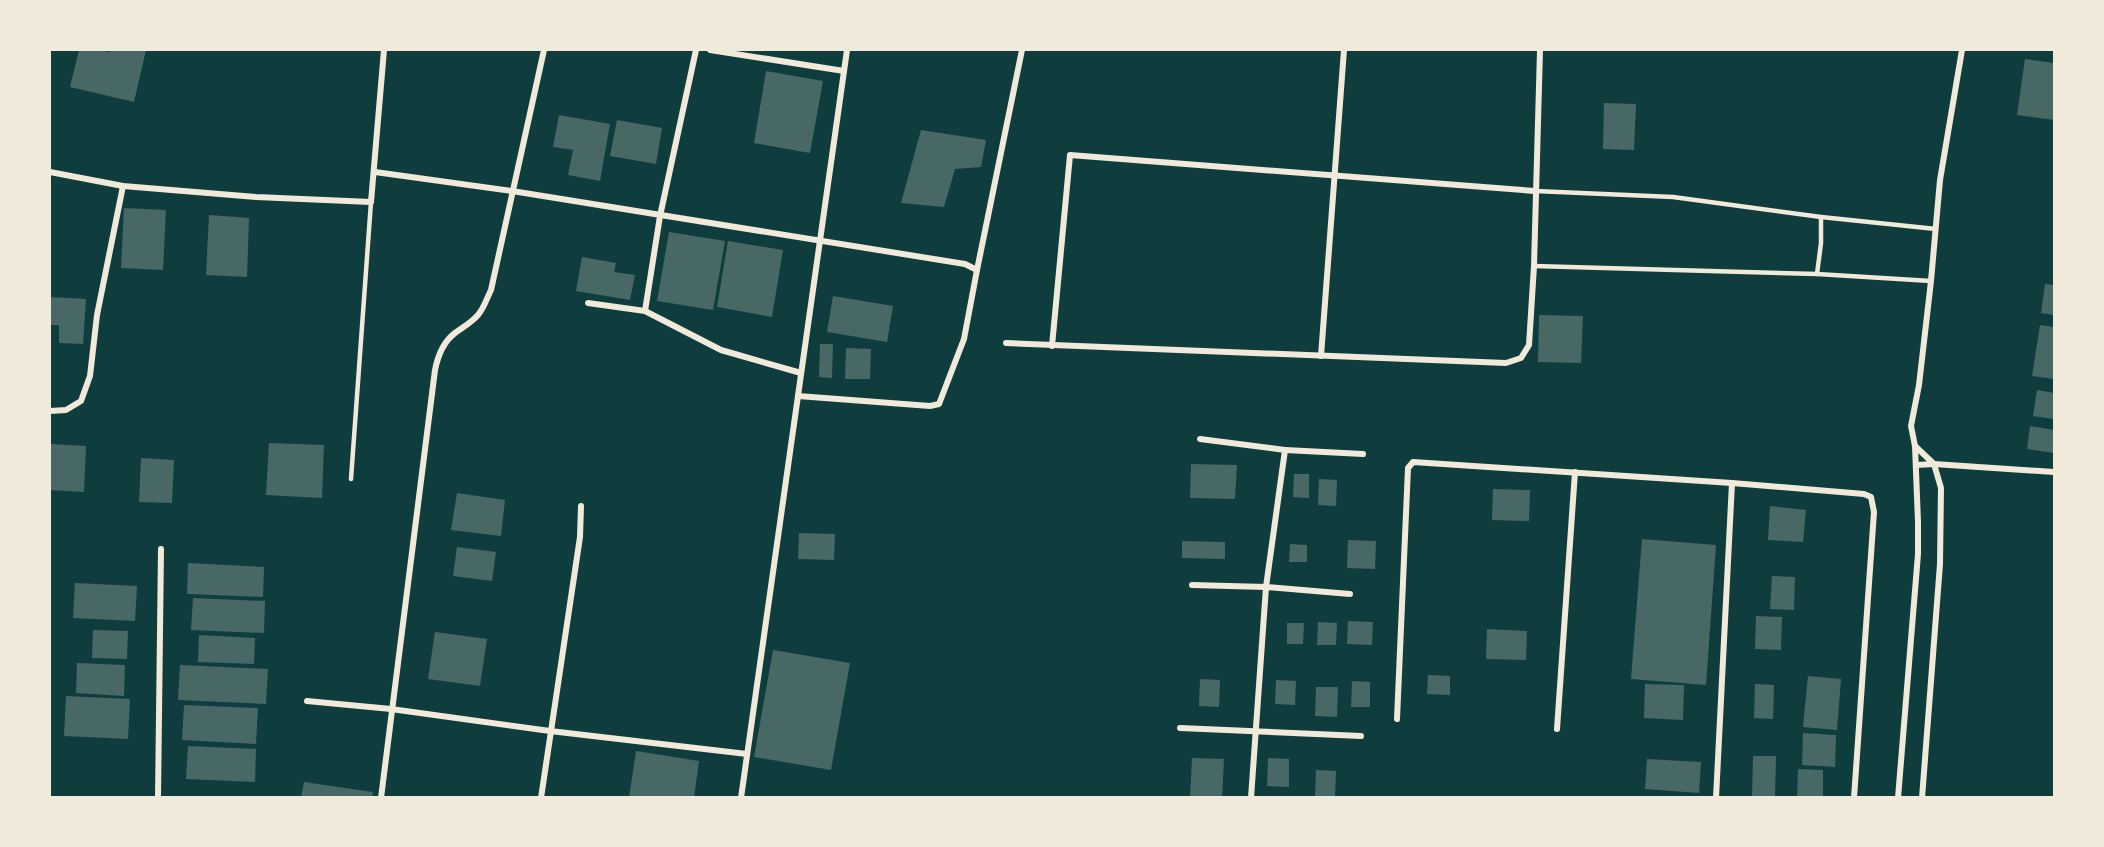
<svg xmlns="http://www.w3.org/2000/svg" width="2104" height="847" viewBox="0 0 2104 847" font-family="'Golos Text',sans-serif">
	<style>
		.building { fill: #486865 }
		.lines { fill: none; stroke-linecap: round; stroke-linejoin: round }
		.service { stroke: #f1e9da; stroke-width: 4.5 }
		.minor { stroke: #f1e9da; stroke-width: 6 }
	</style>
	<rect width="100%" height="100%" fill="#0f3d3e"/>
	<g class="building">
		<polygon points="79,50 99,50 109,52 110,50 146,50 134,102 70,87"/>
		<polygon points="2025,59 2054,63 2054,120 2017,115"/>
		<polygon points="766,71 823,81 810,153 754,143"/>
		<polygon points="1604,103 1636,104 1634,150 1603,149"/>
		<polygon points="559,115 610,124 600,181 568,175 573,150 553,147"/>
		<polygon points="617,120 662,128 656,164 610,156"/>
		<polygon points="921,130 986,140 981,167 955,169 944,207 901,203"/>
		<polygon points="124,208 166,210 163,270 121,268"/>
		<polygon points="209,215 249,218 247,277 206,275"/>
		<polygon points="669,232 725,241 713,310 657,301"/>
		<polygon points="728,241 783,250 772,317 717,307"/>
		<polygon points="582,257 616,263 614,272 635,275 630,300 576,291"/>
		<polygon points="2045,284 2054,285 2054,315 2041,313"/>
		<polygon points="833,296 893,306 887,342 827,332"/>
		<polygon points="50,297 86,299 83,344 59,343 59,325 50,325"/>
		<polygon points="1539,315 1583,316 1581,363 1538,362"/>
		<polygon points="2040,325 2054,327 2054,379 2032,376"/>
		<polygon points="820,344 833,344 832,378 819,377"/>
		<polygon points="846,348 871,349 870,379 845,379"/>
		<polygon points="2037,390 2054,393 2054,419 2033,416"/>
		<polygon points="2030,426 2054,430 2054,453 2027,449"/>
		<polygon points="269,443 324,445 322,498 266,495"/>
		<polygon points="50,444 86,446 84,492 50,490"/>
		<polygon points="141,458 174,460 172,503 139,502"/>
		<polygon points="1191,464 1237,465 1235,499 1190,498"/>
		<polygon points="1294,474 1309,474 1309,498 1293,497"/>
		<polygon points="1319,479 1337,480 1336,506 1318,505"/>
		<polygon points="1493,489 1530,490 1529,521 1492,520"/>
		<polygon points="457,493 505,500 501,536 451,530"/>
		<polygon points="1770,506 1806,510 1803,542 1768,540"/>
		<polygon points="799,533 835,534 834,560 798,559"/>
		<polygon points="1642,539 1716,545 1706,685 1631,679"/>
		<polygon points="1348,540 1376,541 1375,569 1347,568"/>
		<polygon points="1182,541 1225,542 1225,559 1182,558"/>
		<polygon points="1290,544 1307,545 1307,562 1289,562"/>
		<polygon points="457,547 496,552 492,581 453,576"/>
		<polygon points="188,563 264,567 263,597 187,594"/>
		<polygon points="1772,576 1795,577 1794,610 1770,609"/>
		<polygon points="75,583 137,586 135,621 73,618"/>
		<polygon points="193,598 265,601 264,633 191,630"/>
		<polygon points="1756,616 1782,617 1781,650 1755,649"/>
		<polygon points="1348,621 1373,622 1372,645 1347,644"/>
		<polygon points="1318,622 1337,623 1336,645 1317,645"/>
		<polygon points="1287,623 1304,623 1303,644 1287,644"/>
		<polygon points="1487,629 1527,631 1526,660 1486,659"/>
		<polygon points="93,630 128,631 127,659 92,658"/>
		<polygon points="435,632 487,639 480,686 428,679"/>
		<polygon points="199,635 255,638 254,664 198,662"/>
		<polygon points="773,650 850,663 831,770 754,757"/>
		<polygon points="77,663 125,665 124,696 76,693"/>
		<polygon points="180,665 268,669 266,704 178,700"/>
		<polygon points="1428,675 1450,676 1450,695 1427,694"/>
		<polygon points="1808,676 1841,679 1837,730 1803,727"/>
		<polygon points="1200,679 1220,680 1219,707 1199,706"/>
		<polygon points="1276,680 1296,681 1295,705 1275,704"/>
		<polygon points="1352,681 1370,682 1370,707 1351,707"/>
		<polygon points="1645,684 1684,685 1683,720 1644,718"/>
		<polygon points="1755,684 1774,685 1773,719 1754,718"/>
		<polygon points="1316,687 1338,687 1337,717 1315,716"/>
		<polygon points="66,696 130,699 128,739 64,736"/>
		<polygon points="184,705 258,708 256,744 182,740"/>
		<polygon points="1803,733 1836,735 1835,767 1802,765"/>
		<polygon points="188,746 256,749 255,782 186,779"/>
		<polygon points="636,751 699,761 694,798 629,798"/>
		<polygon points="1753,756 1776,756 1775,798 1752,798"/>
		<polygon points="1192,758 1224,759 1222,798 1190,797"/>
		<polygon points="1268,758 1289,759 1289,787 1267,786"/>
		<polygon points="1647,759 1701,762 1699,793 1645,789"/>
		<polygon points="1798,769 1823,770 1823,798 1797,798"/>
		<polygon points="1316,770 1336,771 1335,797 1315,796"/>
		<polygon points="304,782 373,792 372,798 301,798"/>
	</g>
	<g class="lines">
		<g class="service">
			<polyline points="1535,191 1673,197 1821,217 1821,243 1817,274"/>
			<polyline points="1821,217 1936,229"/>
			<polyline points="1534,266 1817,274 1931,281"/>
			<polyline points="351,479 371,202"/>
		</g>
		<g class="minor">
			<polyline points="710,50 844,71"/>
			<polyline points="50,172 123,186 256,197 371,202 384,50"/>
			<polyline points="375,172 512,191 965,264 977,270 964,339 939,404 930,406 798,396"/>
			<polyline points="977,270 1022,50"/>
			<polyline points="588,303 645,311 721,350 801,373"/>
			<polyline points="645,311 660,216 696,50"/>
			<polyline points="1006,343 1506,363 1521,358 1529,345 1534,266 1540,50"/>
			<polyline points="1052,346 1070,155 1535,191"/>
			<polyline points="1321,356 1344,50"/>
			<polyline points="50,411 66,410 81,401 90,376 97,315 123,186"/>
			<polyline points="1200,439 1285,450 1266,587 1251,798"/>
			<polyline points="1915,446 1934,464 1941,488 1940,564 1922,798"/>
			<polyline points="1285,450 1363,454"/>
			<polyline points="1916,465 1934,464 2054,472"/>
			<polyline points="1192,585 1266,587 1350,594"/>
			<polyline points="307,701 391,709 550,731 747,754"/>
			<polyline points="1397,719 1408,468 1413,462 1732,483 1864,494 1871,497 1874,512 1854,798"/>
			<polyline points="1180,728 1361,736"/>
			<polyline points="1557,729 1575,472"/>
			<polyline points="158,798 161,549"/>
			<path d="M381 798 435 370C438 355 443 342 455 333 463 327 471 323 478 315 484 308 487 298 491 290L544 50"/>
			<polyline points="541,798 580,537 581,506"/>
			<polyline points="741,798 847,50"/>
			<polyline points="1716,798 1732,483"/>
			<polyline points="1898,798 1918,554 1918,522 1915,446 1911,426 1919,385 1931,281 1940,180 1962,50"/>
		</g>
	</g>
	<rect width="2104" height="847" fill="none" stroke="#f1e9da" stroke-width="102"/>
</svg>
